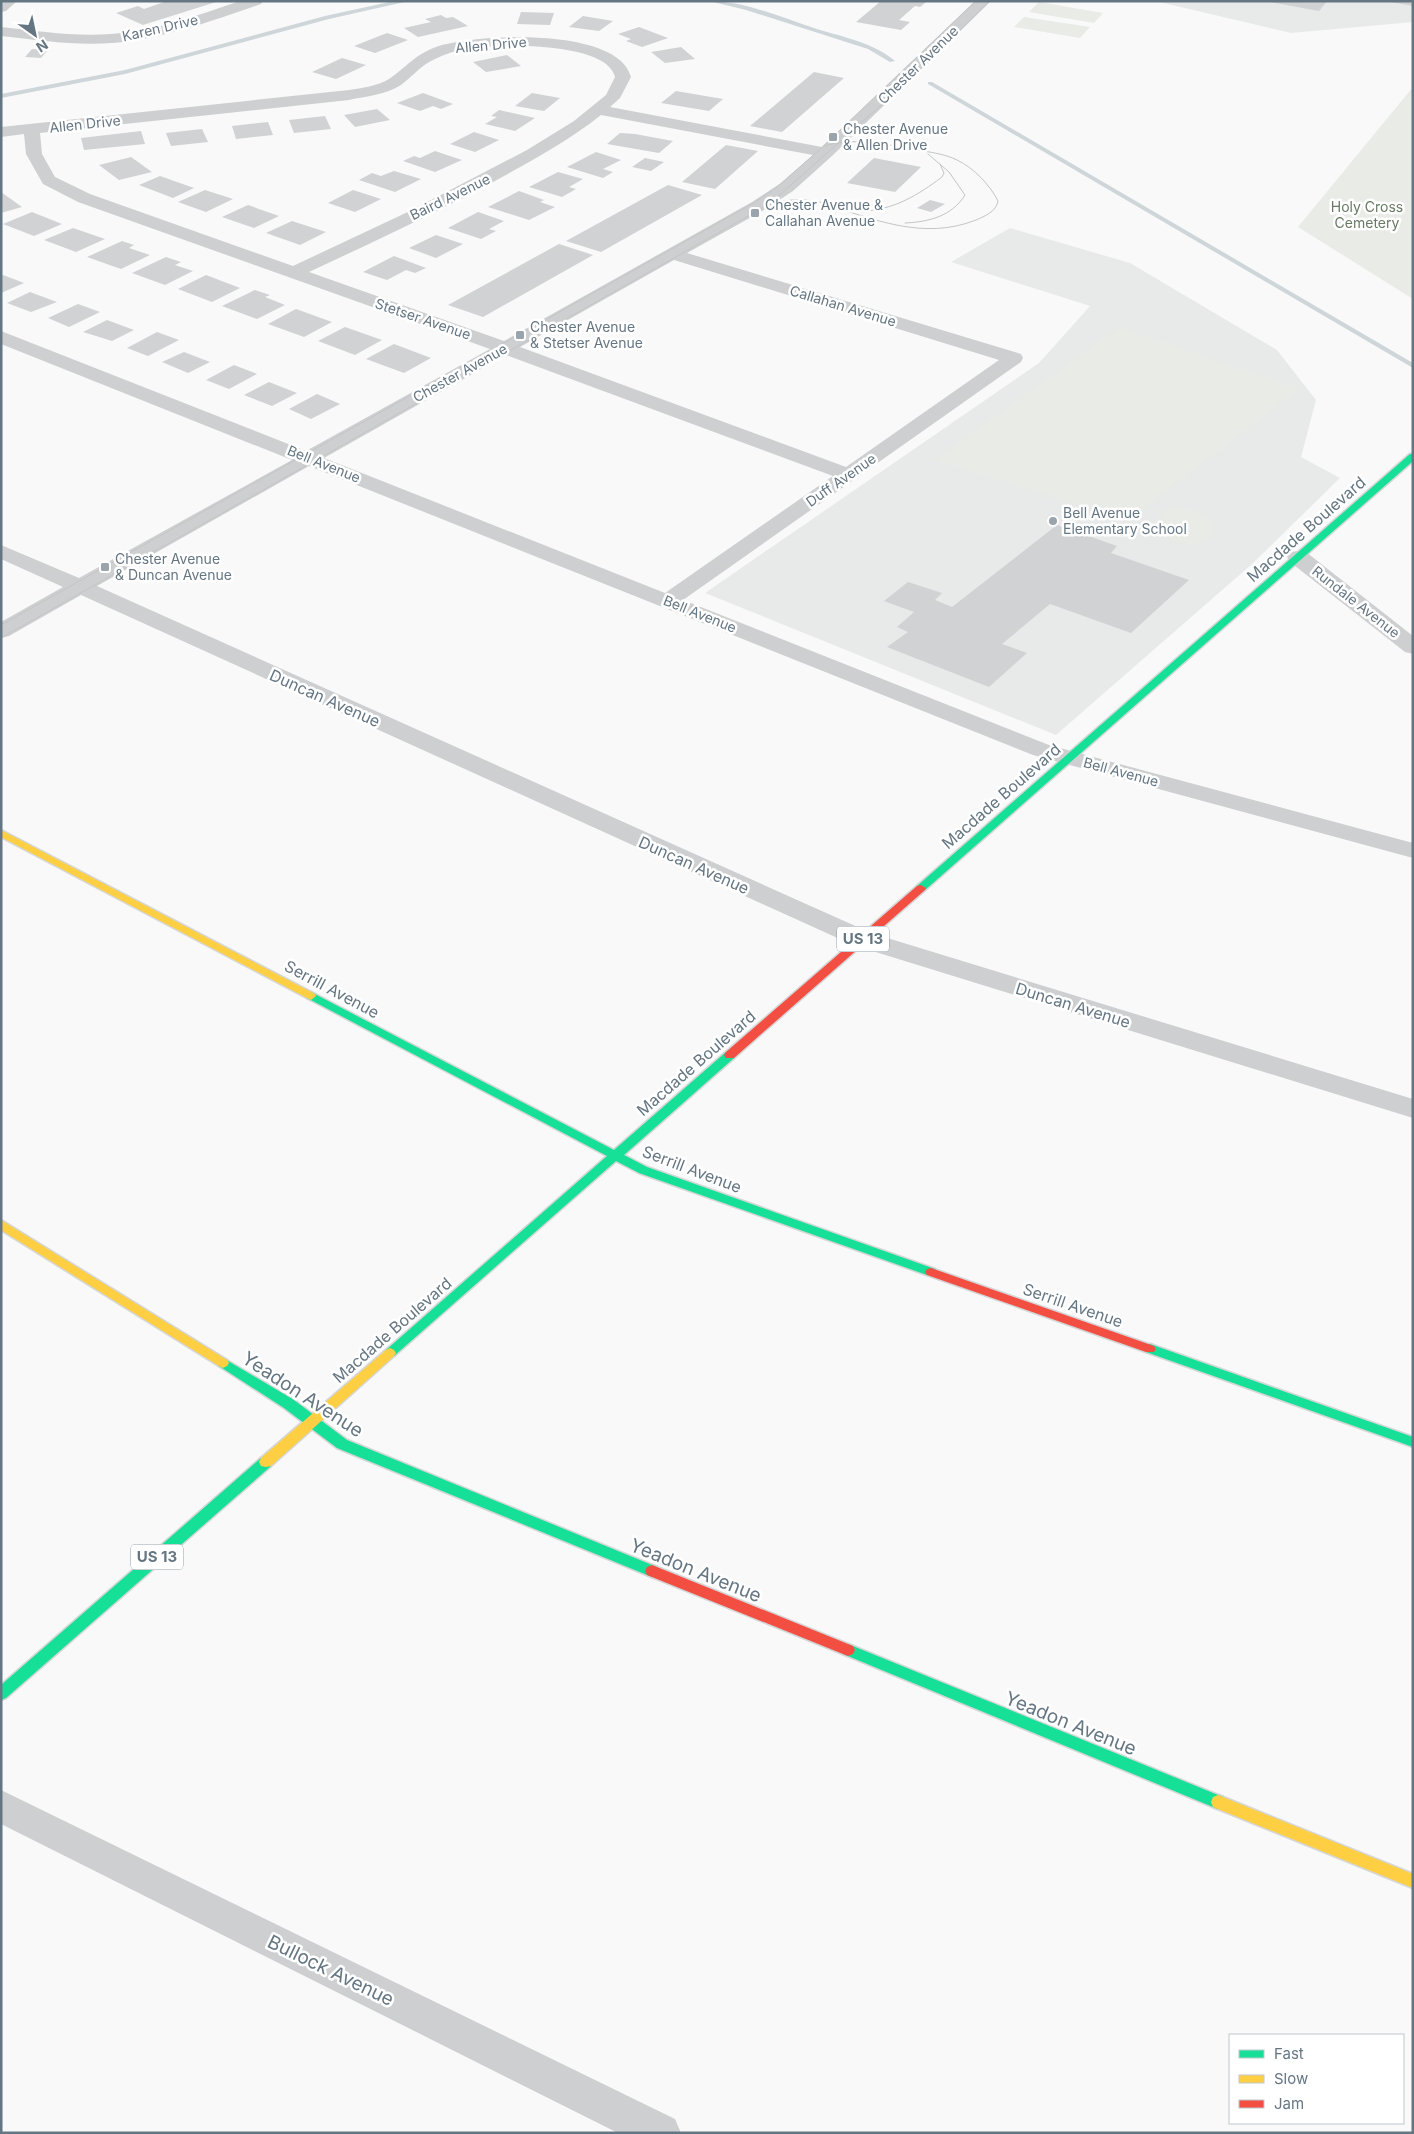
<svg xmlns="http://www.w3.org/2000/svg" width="1414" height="2134" viewBox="0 0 1414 2134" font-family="Inter,sans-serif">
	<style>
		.built { fill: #e8e9e9 }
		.green { fill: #e8ebe6 }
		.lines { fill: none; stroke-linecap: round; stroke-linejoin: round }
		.stream { fill: #ced6d9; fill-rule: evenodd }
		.building { fill: #d0d2d3 }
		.fast-casing { stroke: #d5d6d7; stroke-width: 3 }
		.slow-casing { stroke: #d5d6d7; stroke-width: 3 }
		.jam-casing { stroke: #d5d6d7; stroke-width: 3 }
		.street { fill: #cecfd0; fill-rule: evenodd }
		.fast { fill: #16e098; fill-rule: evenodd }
		.slow { fill: #ffcf43; fill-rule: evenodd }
		.jam { fill: #f24e42; fill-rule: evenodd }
		.tram { stroke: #c3c5c6; stroke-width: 1 }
		.poi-dot { fill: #99a4ac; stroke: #fff; stroke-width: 2 }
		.labels { text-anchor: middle; stroke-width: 5; stroke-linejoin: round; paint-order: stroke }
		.far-street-label { font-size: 14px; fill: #657683; stroke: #fff }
		.far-poi-label { font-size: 14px; fill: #657683; stroke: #fff; text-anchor: start }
		.far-park-label { font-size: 14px; fill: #687a64; stroke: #fff }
		.shield { fill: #fff; stroke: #939fa8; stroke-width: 1 }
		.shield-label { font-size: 15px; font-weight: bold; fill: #657683 }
		.street-label { font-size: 16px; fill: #657683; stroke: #fff }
		.near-street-label { font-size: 19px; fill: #657683; stroke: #fff }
	</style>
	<rect width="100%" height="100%" fill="#f9f9f9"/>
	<g class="built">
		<polygon points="1155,1 1413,1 1413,22 1291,33"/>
		<polygon points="1010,228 1130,263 1277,350 1316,400 1301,457 1340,478 1252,564 1056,735 705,593 1039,363 1090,306 951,262"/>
	</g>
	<g class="green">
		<polygon points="1039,2 1103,13 1094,23 1029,12"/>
		<polygon points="1024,17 1090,27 1080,38 1014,27"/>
		<polygon points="1413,87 1413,299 1298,227"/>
		<polygon points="1119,327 1301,388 1127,521 935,460"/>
		<path d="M1179 506 1194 510 1214 523C1213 528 1213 534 1209 538 1196 554 1158 540 1156 522L1165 510Z"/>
	</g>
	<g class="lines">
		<g class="stream">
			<polygon points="394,1 409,1 329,19 125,74 1,98 1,94 125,70 325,16"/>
			<path d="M709 1C746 1 782 18 817 29 843 37 874 43 895 61L890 62 868 49 746 10Z"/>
			<polygon points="928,82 932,82 1413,363 1413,368 928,84"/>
		</g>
	</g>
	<g class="building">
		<polygon points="167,1 216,2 143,25 116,13 138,6 144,9"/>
		<polygon points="881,1 922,1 926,2 920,7 915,6 899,20 910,22 901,30 856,22"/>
		<polygon points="1265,1 1327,1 1319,11"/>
		<polygon points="1391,1 1413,1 1413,6 1391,2"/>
		<polygon points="521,12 554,13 550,25 517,24"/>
		<polygon points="441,15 446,18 453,17 468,26 418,37 404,28 431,22 425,19"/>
		<polygon points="583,16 613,21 599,31 569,27"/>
		<polygon points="639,27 668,38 642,47 626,41 631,39 618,34"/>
		<polygon points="387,33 408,40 375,53 354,46"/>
		<polygon points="681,47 695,59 665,63 651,52"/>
		<polygon points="32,49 48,50 41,58 25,57"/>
		<polygon points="507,55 521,66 486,72 473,62"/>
		<polygon points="342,58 366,65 336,79 312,72"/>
		<polygon points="814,72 844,78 782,132 750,126"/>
		<polygon points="676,91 723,99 709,111 661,103"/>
		<polygon points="423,93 453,104 441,109 433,106 420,111 397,103"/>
		<polygon points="532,93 560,98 544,111 515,106"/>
		<polygon points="377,109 390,120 355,127 344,115"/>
		<polygon points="499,110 535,118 515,131 485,124 497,117 491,116"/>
		<polygon points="325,116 331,129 294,133 289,120"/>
		<polygon points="268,122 273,135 236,139 232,126"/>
		<polygon points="202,129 208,142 171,146 166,133"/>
		<polygon points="141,131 145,144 84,150 81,138"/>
		<polygon points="474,132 499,140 475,152 450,144"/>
		<polygon points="620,133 635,134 673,141 659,153 607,144"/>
		<polygon points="726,145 758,151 715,189 682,182"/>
		<polygon points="435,151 462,160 435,172 403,161 414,156 420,158"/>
		<polygon points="596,152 621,160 603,169 613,172 603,178 567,167"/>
		<polygon points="131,157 152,172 119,180 99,165"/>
		<polygon points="645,158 664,162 651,171 632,167"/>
		<polygon points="874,158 921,167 895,192 847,183"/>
		<polygon points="394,171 421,179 395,192 359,180 372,173 381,176"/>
		<polygon points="558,172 583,179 569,187 576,189 562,197 529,187"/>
		<polygon points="160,176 194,188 173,198 139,185"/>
		<polygon points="668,185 702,195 601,252 566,241"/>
		<polygon points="205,190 233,199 206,212 178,202"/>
		<polygon points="353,190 381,199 355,212 328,203"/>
		<polygon points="519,191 544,200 540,202 555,207 529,220 488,207"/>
		<polygon points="1,192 22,207 1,213"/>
		<polygon points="930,200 945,204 931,212 917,208"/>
		<polygon points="248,205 279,216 254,228 222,217"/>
		<polygon points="32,212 62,224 34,236 3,224"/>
		<polygon points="478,212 504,221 489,229 496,231 481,239 448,228"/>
		<polygon points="292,221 326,232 300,245 266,233"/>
		<polygon points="73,228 105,239 76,252 44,240"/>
		<polygon points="436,235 463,244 436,258 409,248"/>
		<polygon points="122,241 134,245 129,248 150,255 121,269 87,257"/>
		<polygon points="559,244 593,255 483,317 448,305"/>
		<polygon points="394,256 426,268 415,273 406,270 387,280 363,272"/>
		<polygon points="166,257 181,262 175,265 193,271 165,285 132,273"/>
		<polygon points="3,275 24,283 1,293 1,276"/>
		<polygon points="206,275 240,288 212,302 178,289"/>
		<polygon points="255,290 270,295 265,297 285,305 257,319 222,306"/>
		<polygon points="30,292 57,302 31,312 7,303"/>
		<polygon points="78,304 100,312 69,327 48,318"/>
		<polygon points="296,309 332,322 304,337 268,324"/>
		<polygon points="107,320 134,330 112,341 83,332"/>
		<polygon points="345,327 382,340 355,355 318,341"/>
		<polygon points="157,332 179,340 148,356 127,348"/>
		<polygon points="394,344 431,358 404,373 366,359"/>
		<polygon points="184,352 210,362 188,373 162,362"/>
		<polygon points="234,365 257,374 229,389 206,380"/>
		<polygon points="269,382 297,393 272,406 244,395"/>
		<polygon points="317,394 340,404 311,419 289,409"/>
		<polygon points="1057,525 1117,546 1111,553 1189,580 1131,633 1050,604 1002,644 1027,653 989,687 887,647 908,632 897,627 914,612 884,601 908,582 942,593 935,600 952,607"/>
	</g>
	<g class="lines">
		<g class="fast-casing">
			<g id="fast">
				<polygon points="1410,454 1413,454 1413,461 925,890 917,890 916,888 917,886"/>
				<polygon points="311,992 614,1150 726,1052 734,1052 736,1055 734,1058 624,1155 647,1167 935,1269 937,1272 935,1275 927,1275 639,1173 616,1161 394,1356 386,1356 384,1353 386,1350 607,1156 307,998 306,996"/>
				<polygon points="1150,1344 1413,1437 1413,1447 1146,1352 1144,1349 1146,1346"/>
				<polygon points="223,1358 294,1400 347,1440 657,1567 659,1571 657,1575 652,1577 647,1575 337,1448 284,1408 219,1366 217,1363 219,1360"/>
				<polygon points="266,1457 271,1458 273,1462 271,1466 6,1698 1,1700 1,1685 261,1458"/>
				<polygon points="848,1644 1223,1797 1225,1802 1223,1807 1218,1809 1213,1807 843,1654 841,1650 843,1646"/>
			</g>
		</g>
		<g class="slow-casing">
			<g id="slow">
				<polygon points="1,830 315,994 316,996 311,1000 307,998 1,837"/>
				<polygon points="1,1220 227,1360 229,1363 227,1366 223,1368 219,1366 1,1230"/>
				<polygon points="390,1348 394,1350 396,1353 394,1356 271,1466 266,1467 261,1466 259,1462 261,1458 386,1350"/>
				<polygon points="1218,1795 1413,1874 1413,1888 1213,1807 1211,1802 1213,1797"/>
			</g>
		</g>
		<g class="jam-casing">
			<g id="jam">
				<polygon points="921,885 926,888 925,890 734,1058 726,1058 724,1055 726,1052 917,886"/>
				<polygon points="931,1268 1154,1346 1156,1349 1154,1352 1146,1352 927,1275 925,1272 927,1269"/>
				<polygon points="652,1565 853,1646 855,1650 853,1654 848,1656 843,1654 647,1575 645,1571 647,1567"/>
			</g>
		</g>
		<g class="street">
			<polygon points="1,1 17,1 6,11 1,12"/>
			<path d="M240 1H263L261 4C213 20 164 39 112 43 75 46 38 40 1 36V27C38 31 75 37 111 34 156 31 198 15 240 1Z"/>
			<path d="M975 1H991L832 156 793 191 764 210 687 253 1021 354 1023 358 1021 362 683 600 1049 745 1413 843V858L1033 755 309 466 97 586 871 933 1413 1099V1118L853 945 81 595 9 636 1 638V622L63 587 1 559V545L79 578 292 460 1 344V331L306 451 490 349 78 202 43 184 26 154 24 134 1 137V127L349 90C362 88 377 86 389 79 407 67 414 55 436 47 474 34 618 26 631 77L620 98 610 107 822 147ZM495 46C521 45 608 45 615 77L606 95 574 121 527 150 412 210 293 266 90 194 55 177 42 154 40 133 349 100C366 96 386 95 401 85 413 76 421 65 435 59 454 49 474 48 495 46ZM601 115 813 155 781 183 752 202 504 341 309 272C375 241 441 211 504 176 538 157 571 139 601 115ZM674 260 999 360 846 467 520 347ZM506 355 833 476 665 593 324 458Z"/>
			<polygon points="1298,551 1306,552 1413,636 1413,654 1405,652 1290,562 1287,557 1290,552"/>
			<polygon points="1,1790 675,2119 681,2133 618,2133 1,1824"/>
		</g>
		<use href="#fast" class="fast"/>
		<use href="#slow" class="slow"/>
		<use href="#jam" class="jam"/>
		<g class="tram">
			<polyline points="773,201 906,83 990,1"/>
			<path d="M822 203C873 219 923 241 976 220 985 216 996 212 998 201 990 185 974 168 957 160 945 154 930 152 916 150 885 144 855 137 824 146"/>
			<path d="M863 211C894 210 918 195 942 177L944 173 940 164"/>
			<path d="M905 223C929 222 952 216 965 195L949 172 928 154"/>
			<polyline points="1,625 752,204 777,187 818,151 976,1"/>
			<path d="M1 638 766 206C787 198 806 198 828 204"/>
		</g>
	</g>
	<g class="poi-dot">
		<rect x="828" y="132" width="10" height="10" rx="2.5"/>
		<rect x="750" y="208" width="10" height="10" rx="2.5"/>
		<rect x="515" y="330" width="10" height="10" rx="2.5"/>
		<circle cx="1053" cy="521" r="5"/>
		<rect x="100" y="562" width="10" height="10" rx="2.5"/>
	</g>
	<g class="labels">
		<g class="far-street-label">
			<text transform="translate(160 28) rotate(-13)" y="5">Karen Drive</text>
			<text transform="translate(491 45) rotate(-5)" y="5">Allen Drive</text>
			<text transform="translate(918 65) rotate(-44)" y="5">Chester Avenue</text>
			<text transform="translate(85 124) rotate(-6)" y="5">Allen Drive</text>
			<text transform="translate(450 197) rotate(-26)" y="5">Baird Avenue</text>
			<text transform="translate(843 306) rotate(17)" y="5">Callahan Avenue</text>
			<text transform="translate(423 319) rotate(19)" y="5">Stetser Avenue</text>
			<text transform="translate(460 373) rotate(-29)" y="5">Chester Avenue</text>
			<text transform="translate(324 464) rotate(22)" y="5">Bell Avenue</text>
			<text transform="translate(841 480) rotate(-35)" y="5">Duff Avenue</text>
			<text transform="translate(1356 602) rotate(38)" y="5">Rundale Avenue</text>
			<text transform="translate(700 614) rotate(22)" y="5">Bell Avenue</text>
			<text transform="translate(1121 772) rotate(15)" y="5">Bell Avenue</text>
		</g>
		<g class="far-poi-label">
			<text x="843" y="134">Chester Avenue<tspan x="843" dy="16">&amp; Allen Drive</tspan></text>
			<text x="765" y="210">Chester Avenue &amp;<tspan x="765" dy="16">Callahan Avenue</tspan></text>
			<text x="530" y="332">Chester Avenue<tspan x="530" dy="16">&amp; Stetser Avenue</tspan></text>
			<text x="1063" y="518">Bell Avenue<tspan x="1063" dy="16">Elementary School</tspan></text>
			<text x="115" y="564">Chester Avenue<tspan x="115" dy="16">&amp; Duncan Avenue</tspan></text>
		</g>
		<g class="far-park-label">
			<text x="1367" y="212">Holy Cross<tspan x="1367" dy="16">Cemetery</tspan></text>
		</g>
		<g class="shield">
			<rect x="837" y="926.5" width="52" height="25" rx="4"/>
			<rect x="131" y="1544.5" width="52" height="25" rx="4"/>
		</g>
		<g class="shield-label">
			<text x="863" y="944">US 13</text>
			<text x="157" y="1562">US 13</text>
		</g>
		<g class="street-label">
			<text transform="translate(1306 529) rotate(-41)" y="6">Macdade Boulevard</text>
			<text transform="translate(325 698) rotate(24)" y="6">Duncan Avenue</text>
			<text transform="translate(1001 796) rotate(-41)" y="6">Macdade Boulevard</text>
			<text transform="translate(694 865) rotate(24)" y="6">Duncan Avenue</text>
			<text transform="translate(332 989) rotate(28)" y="6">Serrill Avenue</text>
			<text transform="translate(1073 1005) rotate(17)" y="6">Duncan Avenue</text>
			<text transform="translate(696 1063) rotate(-41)" y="6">Macdade Boulevard</text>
			<text transform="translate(692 1169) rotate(21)" y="6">Serrill Avenue</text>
			<text transform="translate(1073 1305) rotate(19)" y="6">Serrill Avenue</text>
			<text transform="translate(392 1330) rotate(-41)" y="6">Macdade Boulevard</text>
		</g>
		<g class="near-street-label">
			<text transform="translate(303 1394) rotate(33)" y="7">Yeadon Avenue</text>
			<text transform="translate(696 1570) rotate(22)" y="7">Yeadon Avenue</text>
			<text transform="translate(1071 1723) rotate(22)" y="7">Yeadon Avenue</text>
			<text transform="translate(331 1970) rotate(26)" y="7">Bullock Avenue</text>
		</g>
	</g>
	<rect width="1414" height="2134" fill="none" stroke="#657683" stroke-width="5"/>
	<rect x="1229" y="2034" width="175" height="90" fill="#ffffff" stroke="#c1c8cd"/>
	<rect x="1239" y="2050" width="25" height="8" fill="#16e098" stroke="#c1c8cd"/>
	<text x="1274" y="2059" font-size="15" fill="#657683">Fast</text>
	<rect x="1239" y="2075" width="25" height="8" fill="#ffcf43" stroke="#c1c8cd"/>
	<text x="1274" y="2084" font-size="15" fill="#657683">Slow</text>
	<rect x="1239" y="2100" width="25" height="8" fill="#f24e42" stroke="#c1c8cd"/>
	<text x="1274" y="2109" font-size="15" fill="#657683">Jam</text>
	<g transform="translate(35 35) rotate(147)" stroke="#ffffff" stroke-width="4" paint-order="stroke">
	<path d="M0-4L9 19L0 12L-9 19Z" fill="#657683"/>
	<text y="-8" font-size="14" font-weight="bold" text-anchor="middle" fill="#657683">N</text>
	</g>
</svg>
